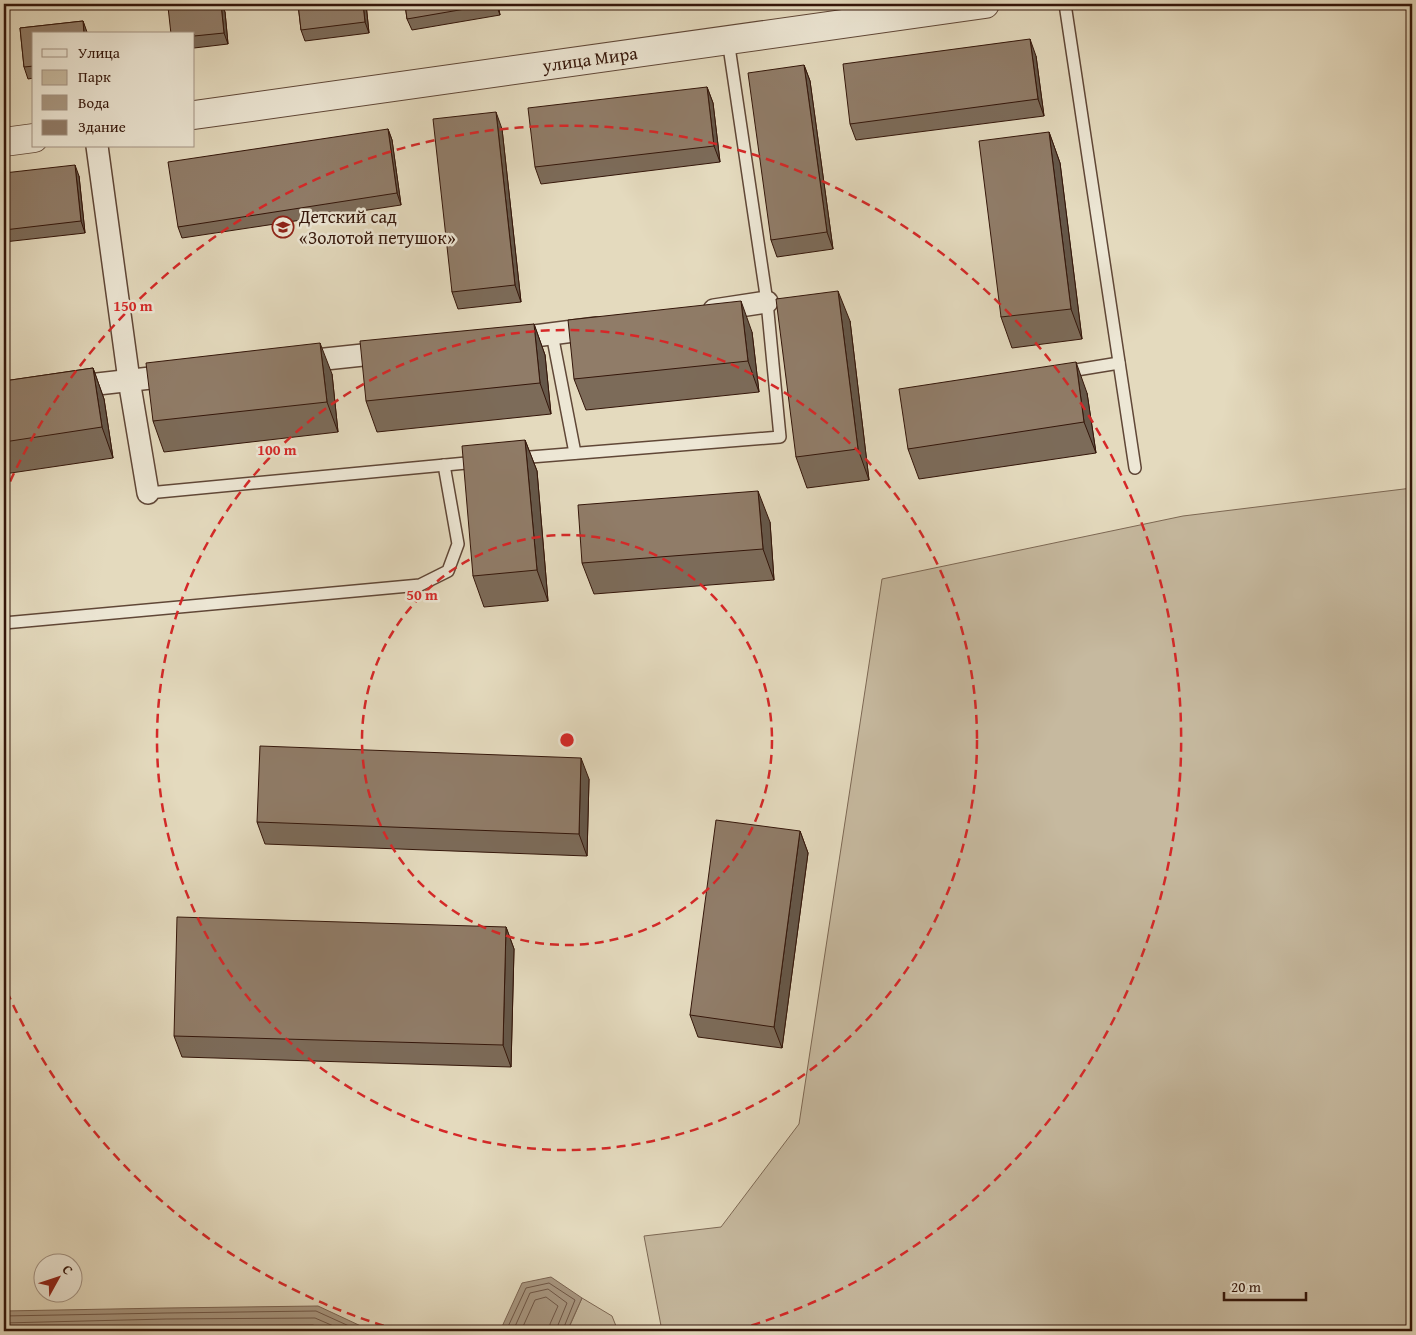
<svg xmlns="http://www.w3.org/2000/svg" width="1416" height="1335" viewBox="0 0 1416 1335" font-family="'Gentium Book Plus',serif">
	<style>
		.green { fill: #c6b99f; stroke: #7d6854 }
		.water { fill: #a89781; stroke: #7a6351 }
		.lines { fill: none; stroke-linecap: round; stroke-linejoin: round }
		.shore { stroke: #6e5646; stroke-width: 1 }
		.service-casing { stroke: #604737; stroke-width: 14 }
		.minor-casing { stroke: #604737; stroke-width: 24 }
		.tertiary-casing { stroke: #604737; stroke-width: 30 }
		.service { stroke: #ede7d5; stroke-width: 11 }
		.minor { stroke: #ede7d5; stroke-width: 21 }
		.tertiary { stroke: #ede7d5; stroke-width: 28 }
		.wall { fill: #7c6b59; stroke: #34160a }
		.shaded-wall { fill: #655749; stroke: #34160a }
		.building { fill: #907c68; stroke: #34160a }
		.ring { fill: none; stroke: #d62828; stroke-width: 2.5; stroke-dasharray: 9 6 }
		.labels { text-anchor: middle; stroke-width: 5; stroke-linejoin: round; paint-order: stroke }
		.street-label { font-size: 18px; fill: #34160a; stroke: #ede7d5 }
		.poi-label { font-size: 18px; fill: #34160a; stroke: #ede7d5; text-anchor: start }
		.centre { fill: #d62828; stroke: #ede7d5; stroke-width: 2.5 }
		.ring-label { font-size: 15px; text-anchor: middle; font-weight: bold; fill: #d62828; stroke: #ede7d5; stroke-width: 5; stroke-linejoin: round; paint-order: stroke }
	</style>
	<rect width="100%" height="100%" fill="#e4dabe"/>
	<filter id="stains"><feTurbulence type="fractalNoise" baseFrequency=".004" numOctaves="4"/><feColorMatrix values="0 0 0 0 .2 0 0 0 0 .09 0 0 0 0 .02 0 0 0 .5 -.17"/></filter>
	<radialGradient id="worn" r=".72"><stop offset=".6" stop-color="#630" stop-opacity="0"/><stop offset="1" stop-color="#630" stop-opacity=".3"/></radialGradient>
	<g class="green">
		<polygon points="1412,488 1412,1331 662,1331 644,1236 721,1227 799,1124 882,579 1183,516"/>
		<polygon points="582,1298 612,1316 618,1331 571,1331 568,1330"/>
	</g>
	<g class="water">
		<polygon points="551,1277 582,1298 568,1329 571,1331 500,1331 522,1283"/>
		<polygon points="318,1306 363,1327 366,1331 4,1331 4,1311 166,1308"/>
	</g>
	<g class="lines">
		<g class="shore">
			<polyline points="4,1316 166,1313 316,1311 360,1331"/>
			<polyline points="4,1323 166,1319 315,1318 345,1331"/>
			<polyline points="4,1330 166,1326 313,1325 327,1331"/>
			<polyline points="506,1331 526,1288 549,1283 575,1300 564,1327 564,1331"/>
			<polyline points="513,1331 530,1293 548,1289 567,1303 558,1325 557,1331"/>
			<polyline points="521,1331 535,1300 546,1297 558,1306 550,1324 550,1331"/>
		</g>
		<g class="service-casing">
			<g id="service">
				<polyline points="1065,4 1135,468"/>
				<polyline points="552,334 575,453"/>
				<polyline points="1064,372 1119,363"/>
				<polyline points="518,458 780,437 767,302 728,40"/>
				<polyline points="148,493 477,462"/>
				<polyline points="4,623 420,585 448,571 458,544 444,465"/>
			</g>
		</g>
		<g class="minor-casing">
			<g id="minor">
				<polyline points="97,146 129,380 148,493"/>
				<polyline points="714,310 767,302"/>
				<polyline points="511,339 597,328"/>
				<polyline points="297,362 391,352"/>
				<polyline points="71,387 177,375"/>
			</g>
		</g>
		<g class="tertiary-casing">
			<g id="tertiary">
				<path id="s1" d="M194 115 985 4"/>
				<polyline points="4,142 34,138"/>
			</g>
		</g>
		<use href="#service" class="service"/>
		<use href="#minor" class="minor"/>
		<use href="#tertiary" class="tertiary"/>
	</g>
	<g class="wall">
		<polygon points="196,4 221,4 225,12 228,44 194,48 194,34"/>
		<polygon points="298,4 366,4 369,33 305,41 301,30"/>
		<polygon points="405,4 498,4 500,15 412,30 407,19"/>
		<polygon points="589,4 616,4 590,8"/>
		<polygon points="83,21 87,34 34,34 34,78 28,79 24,67 20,28"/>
		<polygon points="1036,56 1044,116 856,140 850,124"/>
		<polygon points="804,65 810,81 833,249 777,257 771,240"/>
		<polygon points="707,87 713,103 720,162 541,184 535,167"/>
		<polygon points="388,129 392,140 401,205 182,238 178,227"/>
		<polygon points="502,129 521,302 458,309 452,292"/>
		<polygon points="1049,132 1060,163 1082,339 1012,348 1001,317"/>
		<polygon points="4,173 79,176 85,233 4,242"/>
		<polygon points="850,321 869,480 807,488 796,457"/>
		<polygon points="534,324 545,355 551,414 377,432 366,401"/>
		<polygon points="752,332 759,392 586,410 574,379"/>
		<polygon points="93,368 104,399 113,458 4,474 4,381"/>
		<polygon points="332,374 338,432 164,452 153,421"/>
		<polygon points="1087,393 1096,453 919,479 908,449"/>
		<polygon points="525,440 537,471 548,601 484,607 473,576"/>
		<polygon points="770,522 774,580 594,594 582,563"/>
		<polygon points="589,779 587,856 265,844 257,822"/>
		<polygon points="800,831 808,853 782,1048 698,1037 690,1015"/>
		<polygon points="506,927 514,949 511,1067 182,1057 174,1036"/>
	</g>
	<g class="shaded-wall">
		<polygon points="221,4 225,12 228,44 224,33"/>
		<polygon points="363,4 366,4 369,33 365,22"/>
		<polygon points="496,4 498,4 500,15"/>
		<polygon points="83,21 87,32 87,34 84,34"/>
		<polygon points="1030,39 1036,56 1044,116 1038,99"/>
		<polygon points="804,65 810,81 833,249 827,232"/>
		<polygon points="707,87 713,103 720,162 714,146"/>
		<polygon points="496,112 502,129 521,302 515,285"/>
		<polygon points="388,129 392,140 401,205 397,193"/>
		<polygon points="1049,132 1060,163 1082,339 1071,309"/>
		<polygon points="75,165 79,176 85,233 81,221"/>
		<polygon points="838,291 850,321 869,480 858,449"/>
		<polygon points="741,301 752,332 759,392 748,361"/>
		<polygon points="534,324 545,355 551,414 540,383"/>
		<polygon points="320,343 332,374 338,432 327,402"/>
		<polygon points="1076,362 1087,393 1096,453 1084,422"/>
		<polygon points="93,368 104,399 113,458 102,427"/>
		<polygon points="525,440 537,471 548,601 537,570"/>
		<polygon points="758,491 770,522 774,580 763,549"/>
		<polygon points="581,758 589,779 587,856 579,834"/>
		<polygon points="800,831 808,853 782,1048 774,1027"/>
		<polygon points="506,927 514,949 511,1067 503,1045"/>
	</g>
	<g class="building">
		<polygon points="196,4 221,4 224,33 194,36 194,34 171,34 168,7"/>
		<polygon points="298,4 363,4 365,22 301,30"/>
		<polygon points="405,4 494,4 407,19"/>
		<polygon points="83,21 84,34 34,34 34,66 24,67 20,28"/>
		<polygon points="1030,39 1038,99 850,124 843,64"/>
		<polygon points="804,65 827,232 771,240 748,73"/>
		<polygon points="707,87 714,146 535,167 528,108"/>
		<polygon points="496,112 515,285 452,292 433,119"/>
		<polygon points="388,129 397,193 178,227 168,162"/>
		<polygon points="1049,132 1071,309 1001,317 979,141"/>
		<polygon points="75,165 81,221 4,230 4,173"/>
		<polygon points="838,291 858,449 796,457 776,299"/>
		<polygon points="741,301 748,361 574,379 568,320"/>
		<polygon points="534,324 540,383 366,401 360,341"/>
		<polygon points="320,343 327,402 153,421 146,363"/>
		<polygon points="1076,362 1084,422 908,449 899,389"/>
		<polygon points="93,368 102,427 4,442 4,381"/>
		<polygon points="525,440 537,570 473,576 462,446"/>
		<polygon points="758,491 763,549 582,563 578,505"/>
		<polygon points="260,746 581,758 579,834 257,822"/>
		<polygon points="716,820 800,831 774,1027 690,1015"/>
		<polygon points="177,917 506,927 503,1045 174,1036"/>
	</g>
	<g class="ring">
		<circle cx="567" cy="740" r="205"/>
		<circle cx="567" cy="740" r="410"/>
		<path d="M398 1330A614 614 0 0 1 4 985M4 495A614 614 0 1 1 736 1330"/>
	</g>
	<defs>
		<g id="school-ring" transform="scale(1.125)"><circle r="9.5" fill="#ede7d5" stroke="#8f2418" stroke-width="1.5"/><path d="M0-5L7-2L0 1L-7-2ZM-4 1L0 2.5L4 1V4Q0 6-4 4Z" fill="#8f2418"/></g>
	</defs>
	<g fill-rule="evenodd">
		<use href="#school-ring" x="283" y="227"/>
	</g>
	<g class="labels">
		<g class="street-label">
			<text dy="6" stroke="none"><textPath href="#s1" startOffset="400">улица Мира</textPath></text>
		</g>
		<g class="poi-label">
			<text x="299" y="223">Детский сад<tspan x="299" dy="21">«Золотой петушок»</tspan></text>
		</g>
	</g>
	<circle cx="567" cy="740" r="8" class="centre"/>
	<g class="ring-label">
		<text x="133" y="311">150 m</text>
		<text x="277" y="455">100 m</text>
		<text x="422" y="600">50 m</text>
	</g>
	<rect width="1416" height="1335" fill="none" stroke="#e4dabe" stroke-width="20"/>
	<rect x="5" y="5" width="1406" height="1325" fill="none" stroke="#34160a" stroke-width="2.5"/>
	<rect x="10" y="10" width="1396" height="1315" fill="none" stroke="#34160a"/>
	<rect x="32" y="32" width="162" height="115" fill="#ede7d5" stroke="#a39384"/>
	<rect x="42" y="49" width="25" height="8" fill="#ede7d5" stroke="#a39384"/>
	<text x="78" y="58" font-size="15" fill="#34160a">Улица</text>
	<rect x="42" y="70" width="25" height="15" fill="#c6b99f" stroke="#a39384"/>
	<text x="78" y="82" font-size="15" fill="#34160a">Парк</text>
	<rect x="42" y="95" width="25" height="15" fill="#a89781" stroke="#a39384"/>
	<text x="78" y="108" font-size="15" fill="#34160a">Вода</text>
	<rect x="42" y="120" width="25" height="15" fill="#907c68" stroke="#a39384"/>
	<text x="78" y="132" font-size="15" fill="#34160a">Здание</text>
	<g transform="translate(58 1278) rotate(50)"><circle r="24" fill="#ede7d5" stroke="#a39384"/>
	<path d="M0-4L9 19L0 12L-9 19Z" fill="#8f2418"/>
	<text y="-8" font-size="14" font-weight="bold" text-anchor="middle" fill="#34160a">С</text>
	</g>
	<path d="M1224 1292v8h82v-8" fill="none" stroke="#34160a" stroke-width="2.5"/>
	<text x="1231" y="1292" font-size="15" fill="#34160a" stroke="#ede7d5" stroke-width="4" paint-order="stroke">20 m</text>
	<rect width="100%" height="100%" filter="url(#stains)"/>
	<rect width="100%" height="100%" fill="url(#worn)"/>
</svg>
